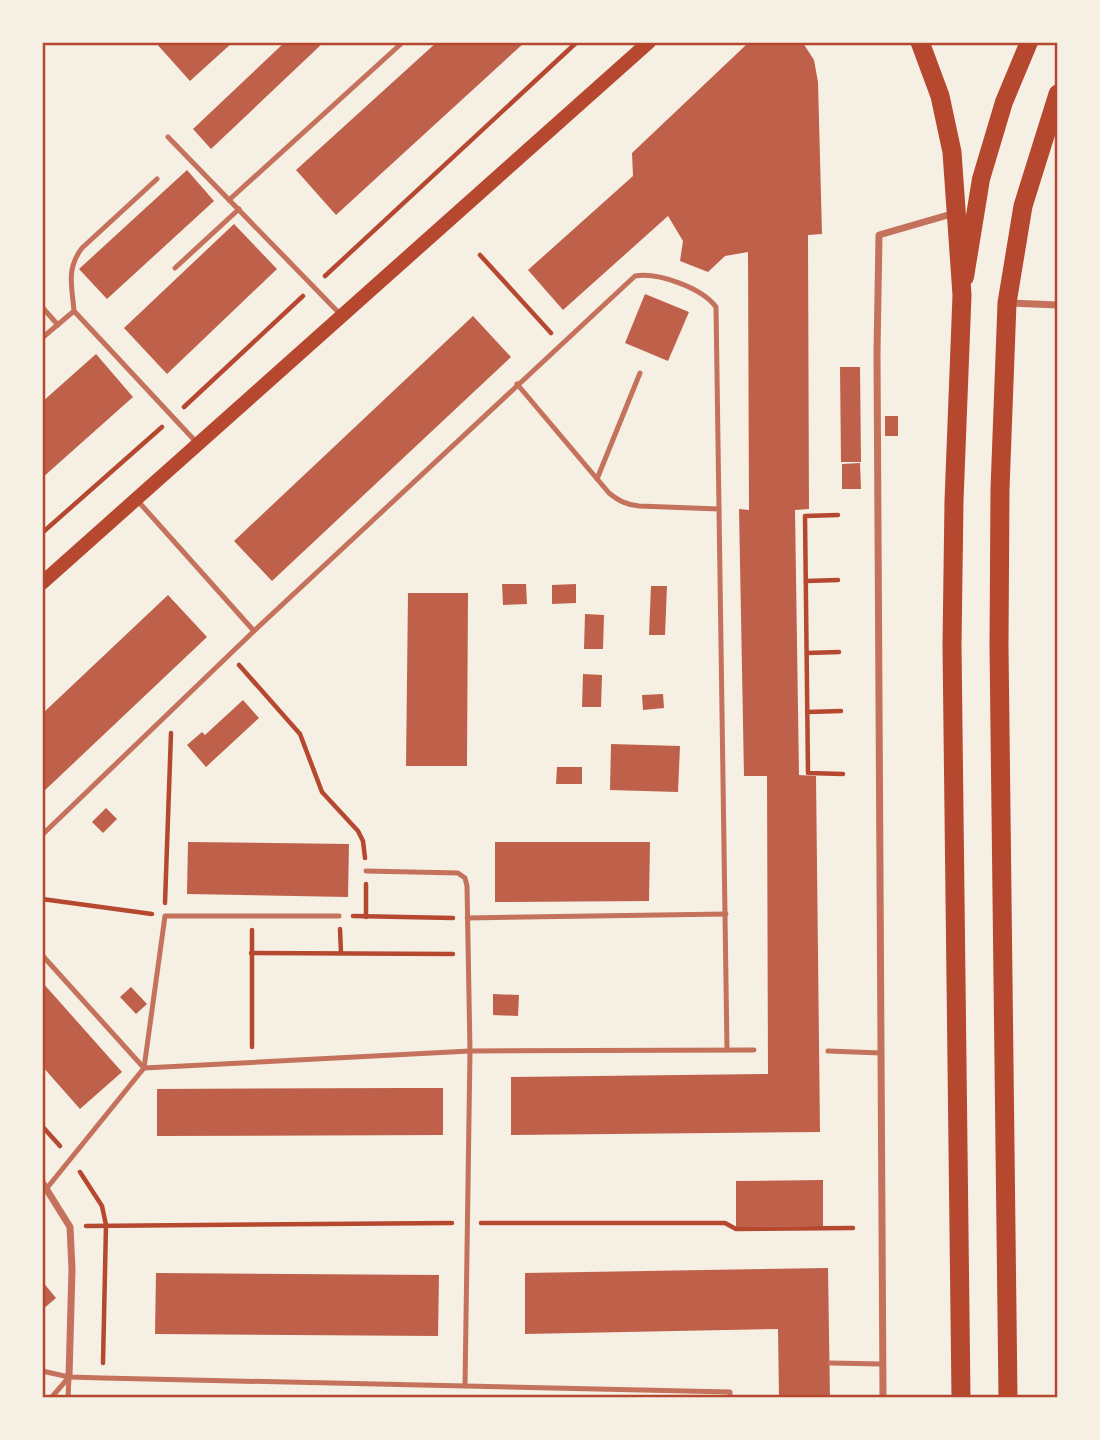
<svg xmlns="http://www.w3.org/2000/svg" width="1100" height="1440" viewBox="0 0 1100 1440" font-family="'Source Sans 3',sans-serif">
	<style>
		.building { fill: #bf614a }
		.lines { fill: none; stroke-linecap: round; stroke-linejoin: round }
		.path { stroke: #b5482f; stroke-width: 4.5 }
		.service { stroke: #c5725c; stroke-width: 5 }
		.minor { stroke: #c5725c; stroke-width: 7 }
		.secondary { stroke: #b5482f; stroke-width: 14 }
		.primary { stroke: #b5482f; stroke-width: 18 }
		.trunk { stroke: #b5482f; stroke-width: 19 }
		.neatline { fill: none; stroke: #b5482f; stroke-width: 2.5 }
	</style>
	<rect width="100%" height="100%" fill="#f6efe4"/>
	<g class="building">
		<polygon points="155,42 233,42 190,81"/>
		<polygon points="285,42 324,42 211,149 193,129"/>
		<polygon points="437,42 525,42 336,215 296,170"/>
		<polygon points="753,42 803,43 814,60 818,82 822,234 808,235 809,509 795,510 799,775 816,776 820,1132 511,1135 511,1077 768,1074 767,776 744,776 739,509 749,510 748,252 725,256 708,272 680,261 683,241 668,216 563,310 528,270 633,176 632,153 747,44"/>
		<polygon points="187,170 214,201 107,299 79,269"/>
		<polygon points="234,224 277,269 167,374 124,328"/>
		<polygon points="645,294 689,312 668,361 625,343"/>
		<polygon points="473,316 511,357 272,581 234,541"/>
		<polygon points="96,354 133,397 42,478 42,402"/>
		<polygon points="840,367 860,367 861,462 841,462"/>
		<rect x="885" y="416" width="13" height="20"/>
		<polygon points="860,463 861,489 842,489 842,464"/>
		<polygon points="502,584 526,584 527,604 503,605"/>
		<polygon points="576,584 576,603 552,604 552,585"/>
		<polygon points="651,586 667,586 665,635 649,635"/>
		<polygon points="408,593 468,593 467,766 406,766"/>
		<polygon points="168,595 207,637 42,793 42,714"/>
		<polygon points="585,614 604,615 603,649 584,649"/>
		<polygon points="583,674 602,675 601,707 582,707"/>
		<polygon points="663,694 664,708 643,710 642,695"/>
		<polygon points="243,700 259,718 206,767 187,745 202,732 205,735"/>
		<polygon points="611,744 680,746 678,792 610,790"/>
		<polygon points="557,767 582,767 582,784 556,784"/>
		<polygon points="106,808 117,819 103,833 92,822"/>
		<polygon points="188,842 349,844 348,897 187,894"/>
		<polygon points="495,842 650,842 649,901 495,902"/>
		<polygon points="42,982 122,1072 80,1109 42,1066"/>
		<polygon points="131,987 147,1004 136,1014 120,997"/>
		<polygon points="493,994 519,995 518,1016 493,1015"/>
		<polygon points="404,1088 443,1088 443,1135 157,1136 157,1089"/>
		<polygon points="823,1180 823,1226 736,1227 736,1181"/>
		<polygon points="828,1268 830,1398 779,1398 778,1329 525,1334 525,1273"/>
		<polygon points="156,1273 439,1275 438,1336 155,1334"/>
		<polygon points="42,1281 56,1298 42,1310"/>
	</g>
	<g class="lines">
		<g class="path">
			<polyline points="480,255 551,333"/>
			<polyline points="325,276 577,42"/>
			<polyline points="184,407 303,296"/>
			<polyline points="838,515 805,516 808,773 843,774"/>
			<polyline points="42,533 162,427"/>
			<polyline points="806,581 838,580"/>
			<polyline points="807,653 839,652"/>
			<polyline points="239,665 300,734 322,792 358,831 363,841 365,858"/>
			<polyline points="807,712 841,711"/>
			<polyline points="366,884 366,917"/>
			<polyline points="42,899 152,914"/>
			<polyline points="165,903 171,733"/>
			<polyline points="353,916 453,918"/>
			<polyline points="340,929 341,953"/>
			<polyline points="251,953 453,954"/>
			<polyline points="252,1047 252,930"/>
			<polyline points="42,1126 60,1146"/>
			<polyline points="80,1172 102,1206 106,1225 103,1363"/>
			<polyline points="481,1223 725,1223 736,1229 853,1228"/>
			<polyline points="86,1226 452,1223"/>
		</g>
		<g class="service">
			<polyline points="168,137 340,314"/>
			<polyline points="229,200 403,42"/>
			<polyline points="175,268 239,209"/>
			<polyline points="42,307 58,325"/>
			<path d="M74 311C72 286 66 269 82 248L157 179"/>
			<polyline points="42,338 74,311 198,444"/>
			<path d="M517 384 609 493C619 501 627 505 639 506L719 509 727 1050"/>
			<polyline points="597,479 640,373"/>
			<polyline points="137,500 254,631"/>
			<path d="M42 835 254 631 635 276C658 272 702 288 716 307L719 509"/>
			<polyline points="366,871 458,873 465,878 467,886 470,1051 465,1386"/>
			<polyline points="467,918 726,914"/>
			<polyline points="42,955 144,1068"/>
			<polyline points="828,1051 881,1053"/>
			<polyline points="144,1068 470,1051 754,1050"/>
			<polyline points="47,1188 144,1068 165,916 339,916"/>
			<polyline points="830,1363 882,1364"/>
			<polyline points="42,1371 69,1377 103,1378 730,1392 730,1398"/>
			<polyline points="51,1398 69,1377"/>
			<polyline points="68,1398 69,1377"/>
		</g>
		<g class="minor">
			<polyline points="1010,303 1058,305"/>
			<polyline points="42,1182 70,1227 72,1269 69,1377"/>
			<polyline points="883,1398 877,353 879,235 955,213"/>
		</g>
		<polyline class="secondary" points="42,583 649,42"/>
		<polyline class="primary" points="965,277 981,179 1004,102 1029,42"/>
		<g class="trunk">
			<polyline points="920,42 940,96 952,152 962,295 954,501 952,645 961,1398"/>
			<polyline points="1008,1398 999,645 1000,489 1007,303 1023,206 1058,94"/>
		</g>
	</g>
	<rect width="1100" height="1440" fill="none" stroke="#f6efe4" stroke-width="88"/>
	<rect x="44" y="44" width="1012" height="1352" class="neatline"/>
</svg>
